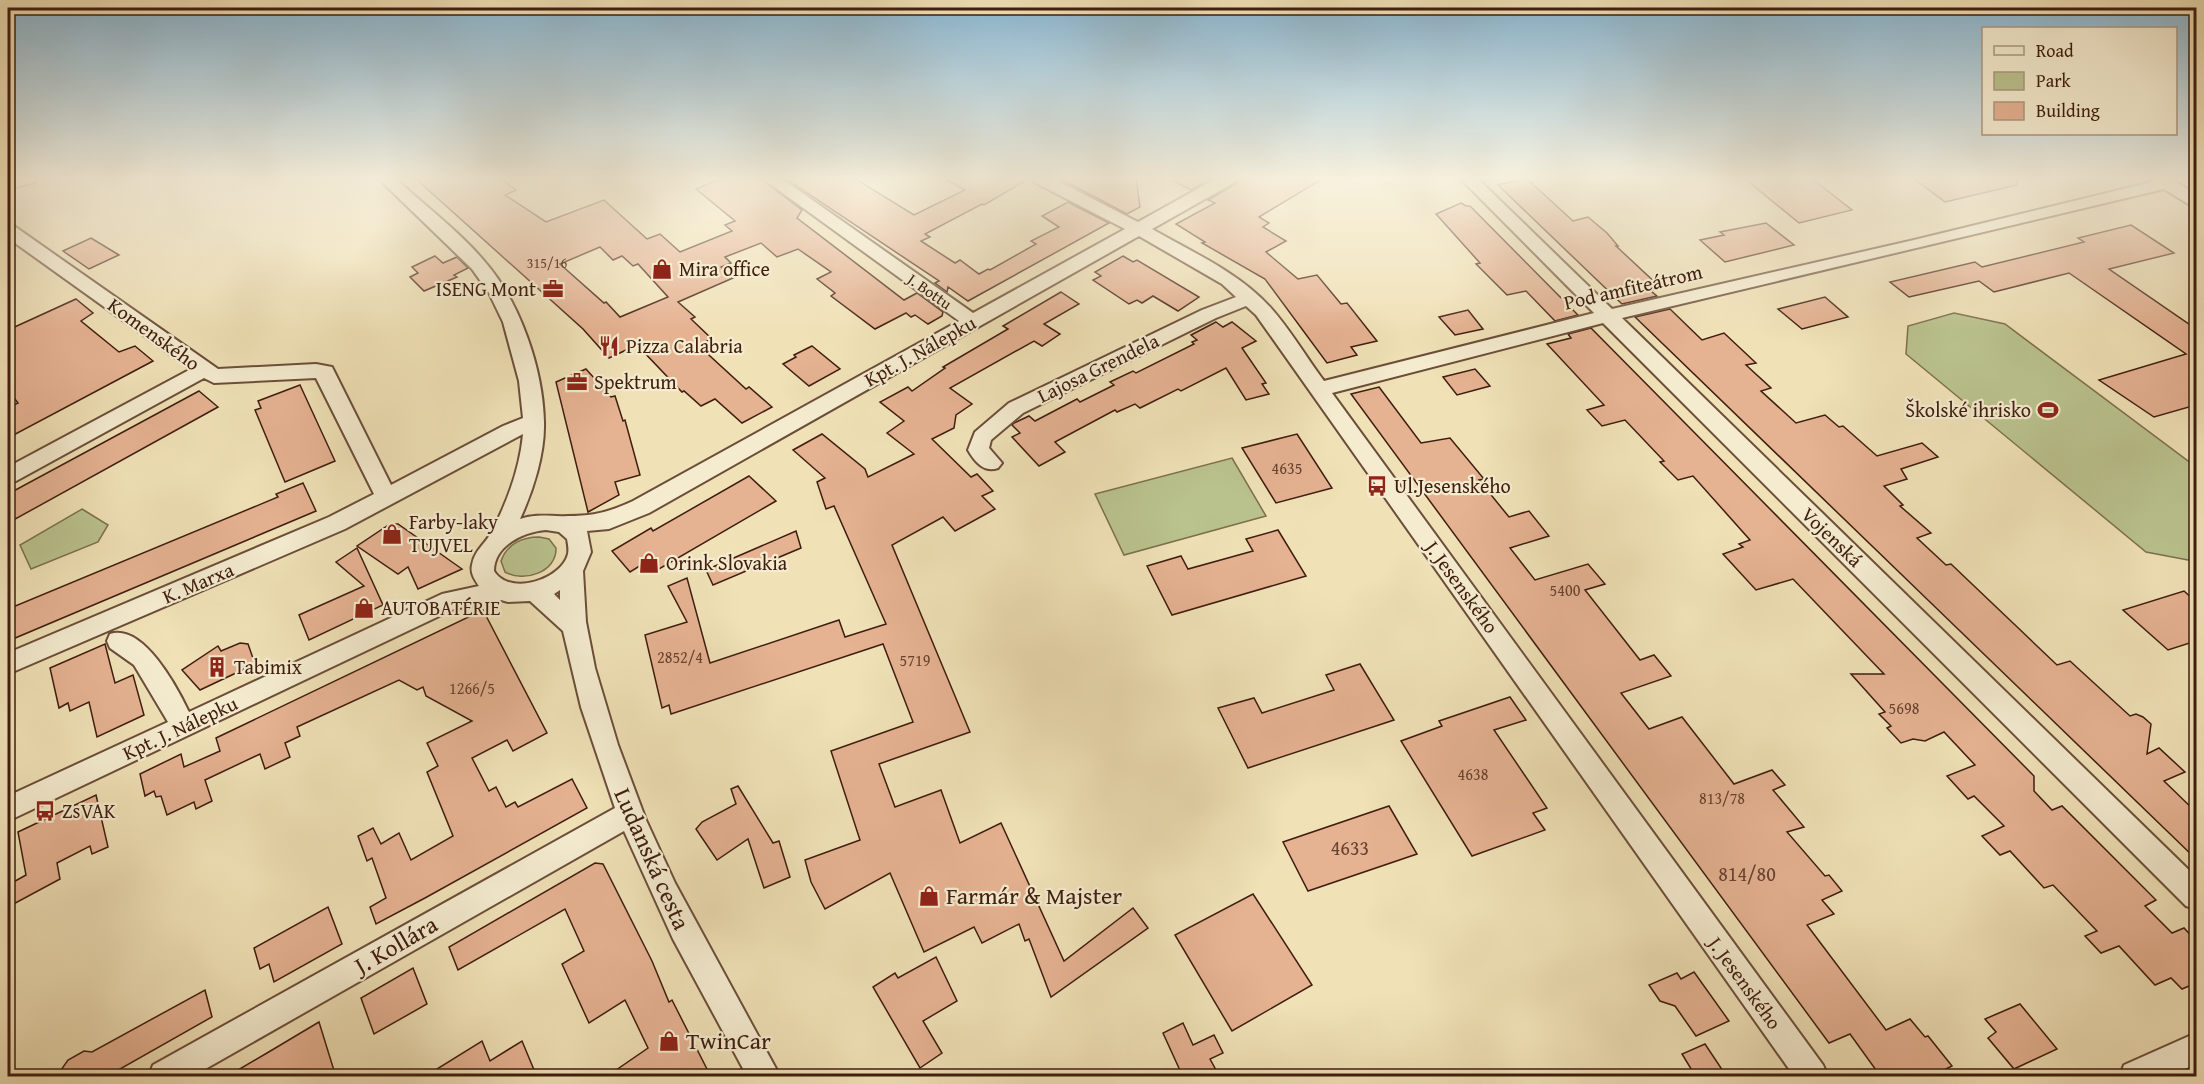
<svg xmlns="http://www.w3.org/2000/svg" width="2204" height="1084" viewBox="0 0 2204 1084" font-family="'Gentium Book Plus',serif">
	<style>
		.green { fill: #bac38e; stroke: #7c704e; stroke-width: 1.5 }
		.building { fill: #e5b292; stroke: #3f1d0f; stroke-width: 1.5; fill-rule: evenodd }
		.lines { fill: none; stroke-linecap: round; stroke-linejoin: round }
		.minor-casing { stroke: #6b4e39; stroke-width: 4 }
		.minor { fill: #f5ecd0; fill-rule: evenodd }
		.labels { text-anchor: middle; stroke-width: 4.5; stroke-linejoin: round; paint-order: stroke }
		.far-number-label { font-size: 14px; fill: #684230 }
		.far-street-label { font-size: 16px; fill: #3f1d0f; stroke: #f5ecd0 }
		.number-label { font-size: 16px; fill: #684230 }
		.poi-label { font-size: 20px; fill: #3f1d0f; stroke: #f5ecd0; text-anchor: start }
		.street-label { font-size: 20px; fill: #3f1d0f; stroke: #f5ecd0 }
		.near-number-label { font-size: 20px; fill: #684230 }
		.near-street-label { font-size: 24px; fill: #3f1d0f; stroke: #f5ecd0 }
		.near-poi-label { font-size: 24px; fill: #3f1d0f; stroke: #f5ecd0; text-anchor: start }
	</style>
	<rect width="100%" height="100%" fill="#f0e1b7"/>
	<filter id="stains"><feTurbulence type="fractalNoise" baseFrequency=".00333" numOctaves="4"/><feColorMatrix values="0 0 0 0 .2 0 0 0 0 .09 0 0 0 0 .02 0 0 0 .5 -.17"/></filter>
	<radialGradient id="worn" r=".72"><stop offset=".6" stop-color="#630" stop-opacity="0"/><stop offset="1" stop-color="#630" stop-opacity=".3"/></radialGradient>
	<g class="green">
		<polygon points="1954,313 2005,324 2196,467 2196,559 2188,560 2146,552 1906,354 1908,326"/>
		<polygon points="1232,458 1266,516 1124,555 1095,494"/>
		<polygon points="82,509 108,525 98,542 31,569 20,545"/>
		<path d="M539 537 549 539 556 548C557 572 524 583 505 572L501 561C507 544 522 537 539 537Z"/>
	</g>
	<g class="building">
		<path d="M415 178H501L516 190 505 195 546 222 604 200 647 239 660 234 680 252 732 231 725 225 735 221 696 189 723 178H760L802 210 797 218 904 300 917 293 943 312 942 316 928 324 915 315 911 317 906 313 875 329 831 296 835 293 817 279 831 272 798 249 777 257 761 243 725 257 731 263 721 267 733 278 678 302 695 317 691 319 712 339 698 345 746 389 749 387 772 407 742 423 715 399 701 406 684 391 682 392 637 345 609 358 583 329ZM600 247 613 260 622 256 633 266 638 264 668 297 620 317 606 302 604 303 560 264Z"/>
		<polygon points="785,178 854,178 914,215 965,190 943,178 1030,178 984,205 982,204 925,234 930,237 921,241 955,263 960,260 979,274 988,269 990,270 1036,244 1031,241 1059,227 1042,216 1068,202 1109,223 968,301 948,287 947,292 935,283 939,281"/>
		<polygon points="1059,178 1136,178 1140,207 1127,214"/>
		<polygon points="1168,178 1213,178 1191,190"/>
		<polygon points="1239,178 1324,178 1259,217 1269,223 1263,227 1286,241 1266,252 1298,279 1317,275 1341,304 1347,303 1377,341 1351,347 1357,355 1327,363 1265,279 1202,243 1205,242 1176,224 1215,203 1208,200 1236,184"/>
		<polygon points="1526,178 1573,221 1588,217 1607,233 1618,246 1616,246 1661,288 1651,291 1657,296 1622,304 1498,185"/>
		<polygon points="1744,178 1811,178 1852,210 1799,223"/>
		<polygon points="1913,178 2016,178 2017,185 1945,202"/>
		<polygon points="1461,203 1466,206 1470,206 1578,315 1555,321 1526,291 1507,295 1476,264 1480,263 1436,214"/>
		<polygon points="1766,223 1794,245 1725,262 1700,240 1724,235 1720,232"/>
		<polygon points="2131,225 2174,253 2109,269 2196,329 2196,405 2154,417 2099,380 2186,354 2069,273 1994,292 1979,281 1909,297 1890,282 1975,262 1982,267 2084,242 2078,238"/>
		<polygon points="91,238 119,255 89,269 63,251"/>
		<polygon points="435,256 443,263 457,257 468,268 454,275 457,277 424,291 410,277 418,273 412,267"/>
		<polygon points="1123,256 1133,262 1137,260 1199,297 1178,311 1153,296 1142,303 1137,300 1129,304 1093,280 1101,276 1095,272"/>
		<polygon points="1061,292 1079,304 1044,324 1060,334 1042,346 1034,341 950,388 972,404 956,415 954,428 932,439 971,477 977,474 993,491 982,496 995,509 955,531 943,517 892,545 970,732 879,764 895,807 941,790 960,843 1001,823 1064,961 1133,908 1148,928 1051,997 1029,939 1025,941 1019,924 982,943 974,927 924,952 890,873 825,909 811,882 805,860 860,840 831,751 913,722 883,644 671,714 669,705 662,708 645,635 687,622 668,586 687,578 710,663 839,620 845,637 886,624 834,506 826,509 817,482 825,478 793,450 822,434 865,469 868,477 914,454 887,433 904,421 880,402 908,387 912,391 945,368 943,367 1008,329 1003,326"/>
		<polygon points="1825,297 1848,317 1802,329 1778,309"/>
		<polygon points="76,299 93,313 81,321 119,352 135,346 153,361 8,438 8,408 18,403 8,390 8,330"/>
		<polygon points="1670,309 1702,340 1724,333 1756,363 1746,365 1771,388 1761,391 1796,423 1825,415 1839,427 1843,426 1877,456 1922,443 1938,457 1901,469 1907,479 1884,486 1903,505 1900,506 1931,533 1917,538 1946,565 1951,564 2057,665 2070,661 2130,716 2136,714 2143,717 2151,724 2147,754 2159,748 2185,772 2164,781 2196,812 2196,859 1635,317"/>
		<polygon points="1468,310 1483,329 1455,335 1439,317"/>
		<polygon points="1216,322 1223,327 1232,322 1256,341 1242,348 1266,383 1262,384 1269,394 1246,400 1226,368 1181,391 1178,389 1140,408 1135,404 1117,412 1115,410 1055,442 1065,452 1039,466 1012,437 1020,433 1012,425 1014,423 1029,416 1035,421 1077,399 1080,402 1114,385 1110,382 1133,371 1136,373 1194,344 1192,342 1197,340 1191,335"/>
		<polygon points="1591,328 2034,776 2034,791 2052,810 2062,806 2156,900 2145,906 2172,933 2184,928 2196,941 2196,983 2182,989 2171,978 2155,985 2119,946 2101,953 2085,936 2097,931 2053,885 2044,888 2010,851 2000,855 1982,836 2004,826 1974,796 1968,799 1947,776 1975,765 1944,732 1925,741 1913,739 1901,743 1887,728 1891,726 1879,714 1885,712 1851,674 1884,674 1793,579 1756,590 1723,554 1743,547 1739,544 1750,540 1693,476 1678,480 1660,462 1664,461 1625,420 1602,426 1587,410 1604,405 1547,344 1571,338 1568,334"/>
		<polygon points="812,346 840,369 809,386 783,364 796,357 794,355"/>
		<polygon points="586,369 611,397 615,396 623,421 625,420 640,475 615,482 619,495 588,512 556,382"/>
		<polygon points="1475,369 1490,386 1457,395 1443,377"/>
		<polygon points="300,385 335,461 285,482 255,410 261,408 258,401"/>
		<polygon points="1379,387 1421,443 1450,438 1484,479 1479,480 1509,517 1529,511 1549,536 1510,548 1535,580 1588,564 1605,584 1585,590 1640,660 1654,655 1671,676 1621,693 1649,729 1682,717 1734,784 1772,770 1785,785 1773,790 1804,827 1787,832 1825,876 1829,875 1842,891 1822,900 1834,914 1807,925 1886,1030 1910,1019 1925,1037 1928,1036 1952,1066 1930,1077 1881,1077 1850,1034 1829,1043 1351,394"/>
		<polygon points="199,391 218,407 8,523 8,494"/>
		<polygon points="1297,434 1332,488 1276,503 1242,448"/>
		<polygon points="749,476 776,501 659,569 656,563 650,566 646,562 630,572 612,551 651,528 653,531"/>
		<polygon points="303,483 316,511 8,641 8,609 278,497 276,494"/>
		<polygon points="390,524 398,524 462,569 418,589 408,567 398,574 357,546"/>
		<polygon points="1278,530 1306,576 1172,615 1147,566 1181,556 1188,569 1253,551 1246,539"/>
		<polygon points="796,531 801,548 713,585 706,570"/>
		<polygon points="357,548 383,605 309,640 299,615 364,586 336,562"/>
		<polygon points="2184,591 2196,602 2196,641 2168,650 2123,610"/>
		<polygon points="483,610 547,733 513,751 507,740 472,758 489,791 496,787 506,807 515,802 518,807 572,779 587,808 425,898 376,924 370,907 386,898 372,858 367,861 358,836 373,828 381,844 399,833 411,860 453,836 427,772 438,766 427,743 472,721 426,696 423,687 417,690 399,680 297,727 300,736 285,743 290,757 265,769 260,754 205,780 212,801 196,809 194,802 167,815 161,796 156,797 154,791 145,796 140,774 181,754 184,767 220,751 216,738"/>
		<polygon points="240,643 248,644 255,664 200,690 182,670 218,646 221,651"/>
		<polygon points="105,644 115,683 133,675 144,715 97,737 89,702 70,711 68,703 59,708 50,668"/>
		<polygon points="1360,664 1394,720 1248,768 1218,708 1254,698 1262,713 1334,690 1326,675"/>
		<polygon points="1510,697 1526,720 1494,730 1547,808 1533,813 1545,830 1472,856 1401,741 1442,726 1439,721"/>
		<polygon points="738,786 773,843 779,841 790,877 764,888 748,839 717,860 696,829 702,822 736,804 731,789"/>
		<polygon points="96,795 108,847 92,854 90,846 57,863 60,879 8,907 8,885 26,875 18,832"/>
		<polygon points="1389,806 1417,854 1308,891 1283,842"/>
		<polygon points="595,863 603,864 652,961 669,1002 672,1000 711,1077 606,1077 648,1048 625,1000 589,1023 562,964 584,951 565,909 458,970 449,947"/>
		<polygon points="1253,894 1312,985 1232,1031 1175,935"/>
		<polygon points="328,907 342,944 274,982 269,964 260,969 254,948"/>
		<polygon points="936,957 957,1001 923,1021 942,1053 920,1068 873,987 895,973 898,978"/>
		<polygon points="413,968 427,1004 374,1034 361,998"/>
		<polygon points="1694,972 1729,1021 1696,1036 1675,1006 1660,1001 1649,985 1677,973 1681,979"/>
		<polygon points="205,990 212,1017 106,1077 56,1077 68,1060 84,1051 92,1052"/>
		<polygon points="2020,1004 2057,1049 2014,1069 1988,1038 1996,1032 1985,1019"/>
		<polygon points="319,1022 336,1077 226,1077 267,1053"/>
		<polygon points="1183,1023 1193,1045 1214,1035 1223,1053 1210,1059 1216,1070 1203,1077 1183,1077 1163,1033"/>
		<polygon points="482,1041 490,1061 522,1041 537,1077 424,1077"/>
		<polygon points="1705,1044 1727,1077 1696,1077 1682,1054"/>
	</g>
	<g class="lines">
		<g class="minor-casing">
			<g id="minor">
				<polygon points="12,178 37,178 35,182 8,189 8,179"/>
				<path d="M378 178H395C424 205 460 232 485 262 520 302 543 369 544 422 545 454 533 491 520 519 539 513 549 517 568 516 594 516 609 512 633 501L959 321 762 178H781L973 313 1125 229 1034 182 1032 178H1052L1138 222 1217 178H1237L1235 182 1152 229C1192 252 1238 272 1270 307 1290 329 1306 357 1324 381L1594 313 1460 178H1477L1612 309 1914 240 2152 182 2150 178H2169L2196 194V206L2190 205 2164 189 1622 318 2196 877V909L2186 906 1603 323 1332 393 1823 1065 1828 1076H1794L1256 315 1246 306 1216 318 1023 413 991 440 989 448 1002 463 998 468C984 473 975 462 968 450L975 432 1009 403 1202 310 1236 297 1222 284 1139 236 649 513 609 529 587 531 591 552 583 571 586 622 595 668 618 745 646 820 675 883 780 1076H747L673 939 624 831 193 1076H149L153 1065 615 808 581 707 563 631 530 601 508 602 501 600 454 609 8 821V796L168 722 134 665 110 648 107 641 110 634C143 623 177 687 189 712L442 594 479 586C475 580 470 573 472 565 474 551 485 544 491 533 507 503 520 467 523 434L345 529 8 674V653L329 517 374 494 316 378 214 383 204 378 16 481 8 484V467L191 369 8 238V225L14 226 218 369 316 364 332 367 391 485 503 426 523 418 519 381 503 322 489 293 472 269ZM546 530 559 532 567 539C568 544 569 549 568 554 562 579 510 597 494 571 494 545 524 532 546 530ZM560 590V600L554 594Z"/>
				<polygon points="2196,1033 2196,1064 2169,1076 2120,1076 2124,1065"/>
			</g>
		</g>
		<use href="#minor" class="minor"/>
	</g>
	<linearGradient id="sky" x2="0" y2="1"><stop stop-color="#89b7d3"/><stop offset="0.54" stop-color="#f8f2df"/><stop offset="1" stop-color="#f8f2df" stop-opacity="0"/></linearGradient>
	<rect width="2204" height="330" fill="url(#sky)"/>
	<defs>
		<g id="shop-bare" transform="scale(1.62)"><path d="M-5-2.5h2.3a2.7 3.5 0 0 1 5.4 0H5L5.5 6h-11ZM-1.5-2.5h3a1.5 2.3 0 0 0-3 0Z" fill="#8f2418" stroke="#f5ecd0" stroke-width="2.5" paint-order="stroke"/></g>
		<g id="office-bare" transform="scale(1.62)"><path d="M-6-3h4V-5.5h4V-3h4V5H-6ZM-1-4.5V-3h2v-1.5ZM-6 0V1H6V0Z" fill="#8f2418" stroke="#f5ecd0" stroke-width="2.5" paint-order="stroke"/></g>
		<g id="restaurant-bare" transform="scale(1.62)"><path d="M-5-6h1v4h1v-4h1v4h1v-4h1v5L-1.5 .5V6h-2V.5L-5-1ZM5-6V6H3V1.5H1.5Q1.5-4 5-6Z" fill="#8f2418" stroke="#f5ecd0" stroke-width="2.5" paint-order="stroke"/></g>
		<g id="stadium-bare" transform="scale(1.62)"><path d="M0-5a6.5 5 0 1 0 0 10a6.5 5 0 1 0 0-10ZM-3.5-1.8h7v3.6h-7Z" fill="#8f2418" stroke="#f5ecd0" stroke-width="2.5" paint-order="stroke"/></g>
		<g id="bus-bare" transform="scale(1.62)"><path d="M-5-6H5V4H4V6H2V4H-2V6H-4V4H-5ZM-3.5-4V0h7V-4ZM-3.5 1.2v1.5H-2V1.2ZM2 1.2v1.5H3.5V1.2Z" fill="#8f2418" stroke="#f5ecd0" stroke-width="2.5" paint-order="stroke"/></g>
		<g id="building-bare" transform="scale(1.62)"><path d="M-4-6H4V6H1V3H-1V6H-4ZM-2.5-4.3h1.7v1.8h-1.7ZM.8-4.3h1.7v1.8H.8ZM-2.5-1h1.7V.8h-1.7ZM.8-1h1.7V.8H.8Z" fill="#8f2418" stroke="#f5ecd0" stroke-width="2.5" paint-order="stroke"/></g>
	</defs>
	<g fill-rule="evenodd">
		<use href="#shop-bare" x="662" y="269"/>
		<use href="#office-bare" x="553" y="289"/>
		<use href="#restaurant-bare" x="609" y="346"/>
		<use href="#office-bare" x="577" y="382"/>
		<use href="#stadium-bare" x="2048" y="410"/>
		<use href="#bus-bare" x="1377" y="486"/>
		<use href="#shop-bare" x="392" y="534"/>
		<use href="#shop-bare" x="649" y="563"/>
		<use href="#shop-bare" x="364" y="608"/>
		<use href="#building-bare" x="217" y="667"/>
		<use href="#bus-bare" x="45" y="811"/>
		<use href="#shop-bare" x="929" y="896"/>
		<use href="#shop-bare" x="669" y="1041"/>
	</g>
	<g class="labels">
		<g class="far-number-label">
			<text x="547" y="268">315/16</text>
		</g>
		<g class="far-street-label">
			<text transform="translate(930 291) rotate(35)" y="6">J. Bottu</text>
		</g>
		<g class="number-label">
			<text x="1287" y="474">4635</text>
			<text x="1565" y="596">5400</text>
			<text x="680" y="663">2852/4</text>
			<text x="915" y="666">5719</text>
			<text x="472" y="694">1266/5</text>
			<text x="1904" y="714">5698</text>
			<text x="1473" y="780">4638</text>
			<text x="1722" y="804">813/78</text>
		</g>
		<g class="poi-label">
			<text x="679" y="276">Mira office</text>
			<text x="536" y="296" text-anchor="end">ISENG Mont</text>
			<text x="626" y="353">Pizza Calabria</text>
			<text x="594" y="389">Spektrum</text>
			<text x="2031" y="417" text-anchor="end">Školské ihrisko</text>
			<text x="1394" y="493">Ul.Jesenského</text>
			<text x="409" y="529">Farby-laky<tspan x="409" dy="23">TUJVEL</tspan></text>
			<text x="666" y="570">Orink Slovakia</text>
			<text x="381" y="615">AUTOBATÉRIE</text>
			<text x="234" y="674">Tabimix</text>
			<text x="62" y="818">ZsVAK</text>
		</g>
		<g class="street-label">
			<text transform="translate(1633 287) rotate(-13)" y="7">Pod amfiteátrom</text>
			<text transform="translate(154 334) rotate(36)" y="7">Komenského</text>
			<text transform="translate(920 351) rotate(-29)" y="7">Kpt. J. Nálepku</text>
			<text transform="translate(1098 368) rotate(-26)" y="7">Lajosa Grendela</text>
			<text transform="translate(1832 537) rotate(44)" y="7">Vojenská</text>
			<text transform="translate(198 583) rotate(-23)" y="7">K. Marxa</text>
			<text transform="translate(1462 587) rotate(54)" y="7">J. Jesenského</text>
			<text transform="translate(180 728) rotate(-25)" y="7">Kpt. J. Nálepku</text>
			<text transform="translate(1745 983) rotate(54)" y="7">J. Jesenského</text>
		</g>
		<g class="near-number-label">
			<text x="1350" y="855">4633</text>
			<text x="1747" y="881">814/80</text>
		</g>
		<g class="near-street-label">
			<text transform="translate(652 859) rotate(66)" y="8">Ludanská cesta</text>
			<text transform="translate(396 945) rotate(-30)" y="8">J. Kollára</text>
		</g>
		<g class="near-poi-label">
			<text x="946" y="904">Farmár &amp; Majster</text>
			<text x="686" y="1049">TwinCar</text>
		</g>
	</g>
	<rect width="2204" height="1084" fill="none" stroke="#f0e1b7" stroke-width="30"/>
	<rect x="9" y="9" width="2186" height="1066" fill="none" stroke="#3f1d0f" stroke-width="3"/>
	<rect x="15" y="15" width="2174" height="1054" fill="none" stroke="#3f1d0f" stroke-width="1.5"/>
	<rect x="1982" y="27" width="195" height="108" fill="#f5ecd0" stroke="#ac9983" stroke-width="1.5"/>
	<rect x="1994" y="46" width="30" height="9" fill="#f5ecd0" stroke="#ac9983" stroke-width="1.5"/>
	<text x="2036" y="57" font-size="18" fill="#3f1d0f">Road</text>
	<rect x="1994" y="72" width="30" height="18" fill="#bac38e" stroke="#ac9983" stroke-width="1.5"/>
	<text x="2036" y="87" font-size="18" fill="#3f1d0f">Park</text>
	<rect x="1994" y="102" width="30" height="18" fill="#e5b292" stroke="#ac9983" stroke-width="1.5"/>
	<text x="2036" y="117" font-size="18" fill="#3f1d0f">Building</text>
	<rect width="100%" height="100%" filter="url(#stains)"/>
	<rect width="100%" height="100%" fill="url(#worn)"/>
</svg>
